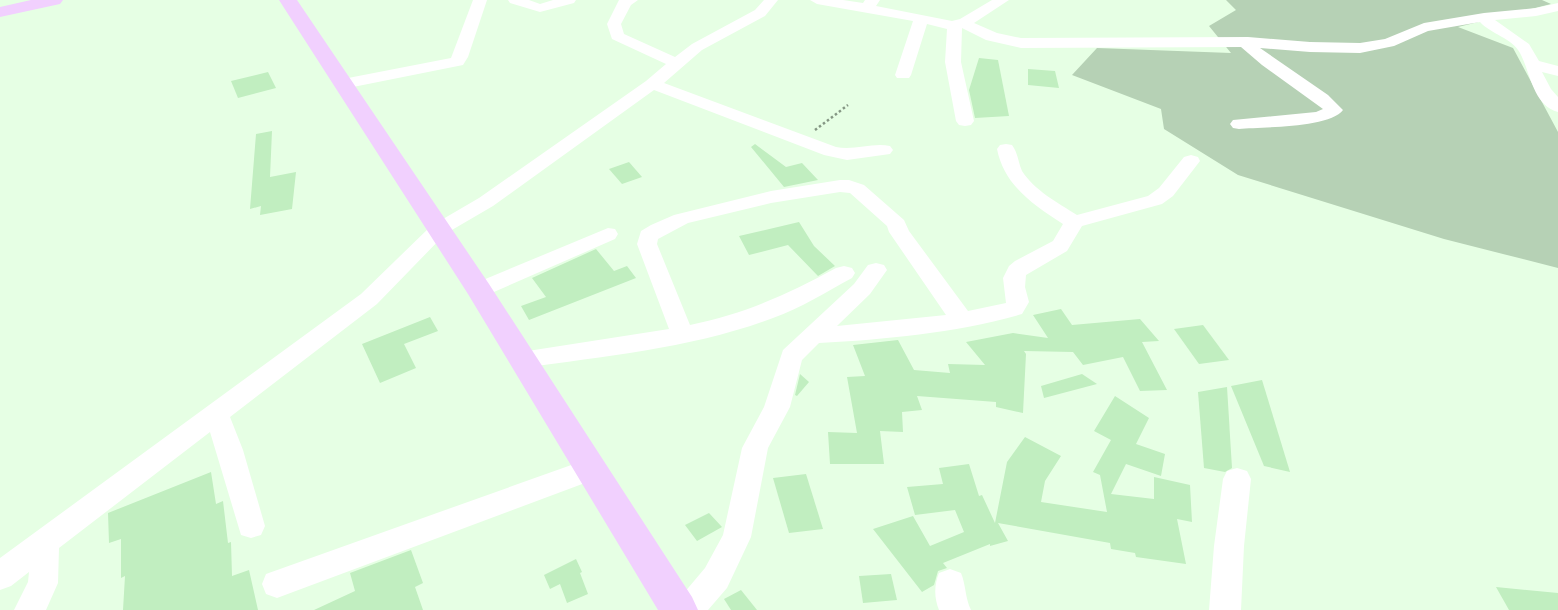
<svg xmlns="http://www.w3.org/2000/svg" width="1558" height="610" viewBox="0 0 1558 610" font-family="'Source Sans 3',sans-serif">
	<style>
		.green { fill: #b6d1b5 }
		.building { fill: #c1eec0 }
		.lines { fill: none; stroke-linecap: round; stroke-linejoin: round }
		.path { stroke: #859784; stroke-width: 2.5; stroke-dasharray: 2.5 2.5; stroke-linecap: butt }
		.minor { fill: #fff; fill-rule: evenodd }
		.major { fill: #f1d0fe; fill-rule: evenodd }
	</style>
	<rect width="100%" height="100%" fill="#e6ffe4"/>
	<polygon class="green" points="1226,0 1542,0 1551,4 1458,27 1513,48 1558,132 1558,268 1444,239 1238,175 1164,129 1161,109 1072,75 1097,48 1231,53 1209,26 1236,10"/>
	<g class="building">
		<polygon points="979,58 998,60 1009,116 975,118 969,90"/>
		<polygon points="1028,69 1055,71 1059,88 1028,85"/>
		<polygon points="268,72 276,88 238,98 231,81"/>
		<polygon points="272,131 270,177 296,172 292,209 260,215 261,206 250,209 256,134"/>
		<polygon points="755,144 786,167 802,163 818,180 784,187 751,147"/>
		<polygon points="629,162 642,177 622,184 609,169"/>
		<polygon points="799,222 814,246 835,266 818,276 788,245 749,255 739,236"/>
		<polygon points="596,249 614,271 627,266 636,278 529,320 521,306 546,297 532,278"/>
		<polygon points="1061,309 1072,325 1140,319 1159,341 1142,342 1167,390 1140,391 1123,357 1083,365 1073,352 1024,351 1026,354 1023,413 996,407 996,402 917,396 922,410 902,412 903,432 880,431 884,464 830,464 828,432 857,433 847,377 865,376 853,345 898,340 914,370 950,373 948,364 985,365 966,342 1013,333 1048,338 1033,315"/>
		<polygon points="430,317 438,331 404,344 416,368 380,383 362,344"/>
		<polygon points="1203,325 1229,360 1199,364 1174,329"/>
		<polygon points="800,374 809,382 797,396 795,395"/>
		<polygon points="1082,374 1097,384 1044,398 1041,386"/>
		<polygon points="1262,380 1290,472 1264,466 1231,386"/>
		<polygon points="1227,387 1232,468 1225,472 1204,468 1198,392"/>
		<polygon points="1115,396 1149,418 1136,444 1165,454 1161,476 1126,464 1111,494 1154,499 1154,477 1190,485 1192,522 1177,519 1186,564 1136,557 1135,553 1111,549 1110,543 998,523 1008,541 990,546 990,544 943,563 947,568 938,571 934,585 922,592 873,529 913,516 930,546 964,532 955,510 915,515 907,487 943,484 939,468 969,464 979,496 982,495 995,523 1007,462 1025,437 1061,456 1045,481 1041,502 1107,512 1100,475 1093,472 1111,440 1094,431"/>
		<polygon points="211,472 216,504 223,501 228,543 231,542 232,576 249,570 258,610 123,610 125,576 121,578 121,539 109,543 108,513"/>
		<polygon points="806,474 823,529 789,533 773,478"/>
		<polygon points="709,513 722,527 697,541 685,525"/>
		<polygon points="411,550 423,583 415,587 423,610 314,610 355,591 350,573"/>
		<polygon points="576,559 582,572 580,573 588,594 567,603 560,584 550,589 544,575"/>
		<polygon points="891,574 897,600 863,603 859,576"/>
		<polygon points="1496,587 1558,593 1558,610 1509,610"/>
		<polygon points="741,590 757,610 731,610 724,599"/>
	</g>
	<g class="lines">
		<polyline class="path" points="815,130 848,105"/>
		<g class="minor">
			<polygon points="473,0 487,0 468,57 463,65 343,89 337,87 335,84 337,81 343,79 451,58"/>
			<polygon points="508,0 529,0 540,4 553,0 576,0 574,3 540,12 510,3"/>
			<path d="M619 0H638L631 5 621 24 624 34 675 57 692 44 755 10 764 0H778L765 16 702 50 664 83 836 147C854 151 873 142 890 146L893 150 890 154 847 160 824 155 654 90 493 206 445 234 377 304 230 417 243 450 265 526 261 535 251 538 241 535 210 432 59 548 58 583 46 610H14L28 582 29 572 11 586 0 590V558L361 294 431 226 479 198 646 81 666 64 612 39 607 24Z"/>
			<path d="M810 0H843L863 3 865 0H880L876 6 952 21 960 19 992 0H1009L974 23 997 33 1021 38 1248 37 1310 42 1360 43 1385 39 1424 23 1484 13 1536 8 1558 3V11L1536 16 1495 20 1529 44 1539 61 1558 66V76L1542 72 1551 89 1558 97V112C1533 106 1530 71 1520 53 1512 38 1491 34 1480 22L1428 31 1394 46 1360 53 1310 52 1260 48 1328 95 1343 110C1330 128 1261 127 1239 129L1233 128 1230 124 1233 120 1316 112 1323 109 1262 65 1241 47 1021 48 986 40 962 28 961 62 974 121 971 125 965 126 959 125 956 121 945 62 947 29 927 24 911 75 909 78H897L895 75 913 21 817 4Z"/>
			<path d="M1006 144 1012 145C1018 153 1018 162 1022 171 1034 190 1058 203 1077 215L1148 196 1159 188 1184 157 1191 155 1198 157 1200 161 1173 196 1162 204 1082 226 1067 251 1026 275 1025 287 1029 302 1022 314C956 333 887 339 819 343L802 360 790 407 768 448 751 537 727 588 708 610H673L678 600 705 568 723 535 742 448 764 407 783 350 854 284 868 265 876 263 884 265 887 270 870 294 837 326 946 315 889 232 887 226 850 193 840 192 771 203 688 223 658 239 657 244 690 325C745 314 788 294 836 268L844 266 852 268 855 273 852 278C826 292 801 308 773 318 694 348 607 356 523 368L515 365 511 359 515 353 669 329 637 244 641 231 651 225 674 215 771 191 840 180H849L864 185 904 220 909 231 968 311 1006 303 1003 278 1009 266 1015 261 1053 241 1063 224C1033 205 1004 185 997 149L1000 145Z"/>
			<polygon points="608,228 615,229 618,234 615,239 487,295 479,297 471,295 468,290 471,285"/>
			<polygon points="591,458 601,461 605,469 601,477 277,598 266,594 262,584 266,574"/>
			<polygon points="1237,468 1247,471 1251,479 1244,546 1241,610 1209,610 1214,546 1223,479 1227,471"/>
			<path d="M950 569 961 573C966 585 965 598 971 610H939C934 598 934 585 939 573Z"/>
		</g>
		<g class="major">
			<polygon points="31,0 63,0 60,4 0,17 0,7"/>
			<polygon points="279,0 297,0 489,284 692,597 698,610 658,610 468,294"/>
		</g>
	</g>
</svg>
